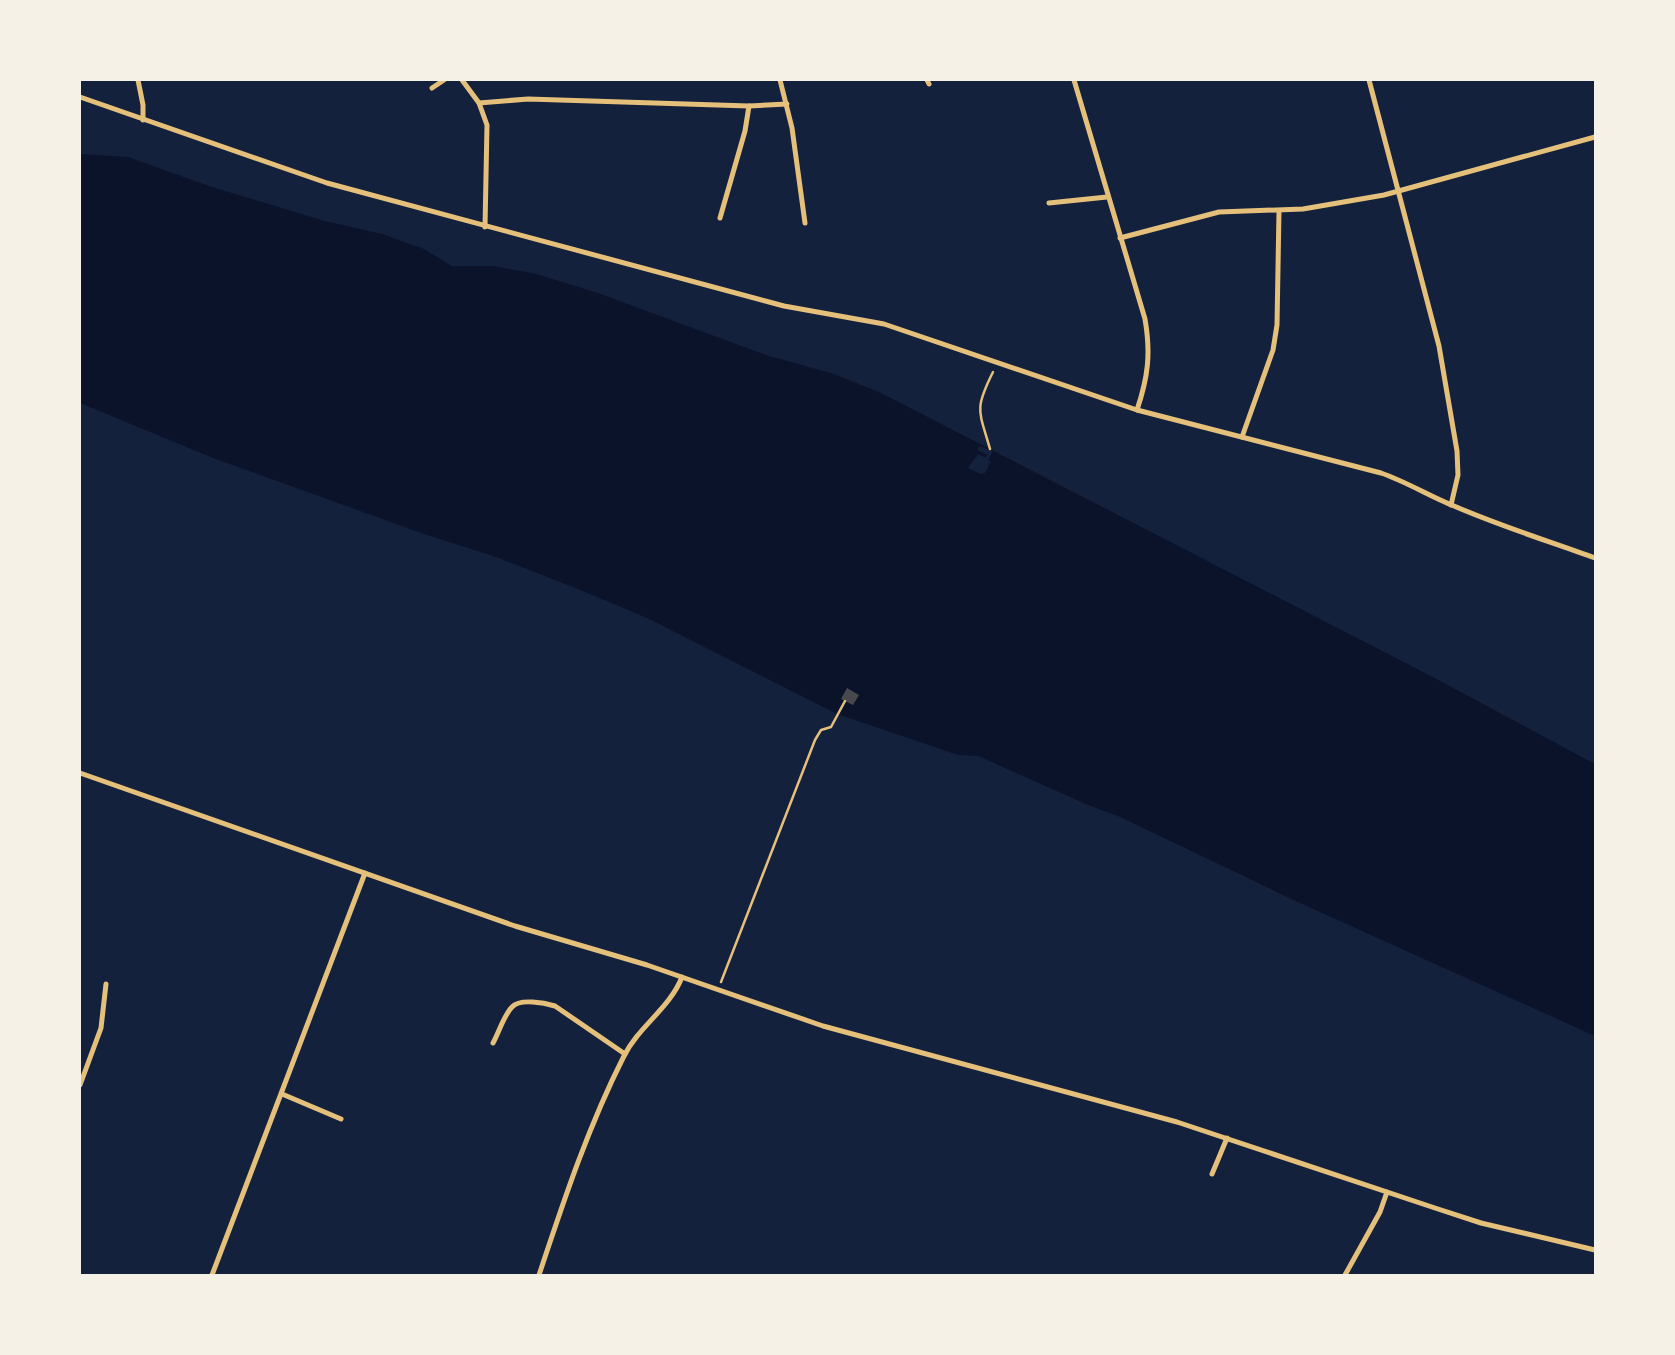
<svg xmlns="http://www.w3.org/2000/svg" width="1675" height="1355" viewBox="0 0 1675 1355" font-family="'Alegreya Sans',sans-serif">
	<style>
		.water { fill: #0b132b }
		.pier { fill: #14213d }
		.building { fill: #48494c }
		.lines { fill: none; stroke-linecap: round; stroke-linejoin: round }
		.path { stroke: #e5c07b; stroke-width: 2.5 }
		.minor { stroke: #e5c07b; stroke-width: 5 }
	</style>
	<rect width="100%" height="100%" fill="#14213d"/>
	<polygon class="water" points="80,154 128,157 209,186 325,221 382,234 424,249 452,266 492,266 533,273 598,293 766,355 834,374 881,393 1429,675 1595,764 1595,1036 1300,903 1120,817 1088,805 978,756 958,755 837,714 647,618 578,589 493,556 424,534 213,458 80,403"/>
	<polygon class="pier" points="979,446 993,451 988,460 991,461 985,473 981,474 968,468 978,454 986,458 987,455 977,450"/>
	<polygon class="building" points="847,688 859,695 853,705 841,699"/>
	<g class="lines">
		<g class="path">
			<path d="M990 449C979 410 974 410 993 372"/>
			<polyline points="721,982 815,740 821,730 831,727 845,701"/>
		</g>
		<g class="minor">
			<polyline points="138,80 143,105 143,120"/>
			<polyline points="462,80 479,103 487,125 485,227"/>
			<polyline points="780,80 792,128 805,223"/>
			<polyline points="927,80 929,84"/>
			<path d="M1074 80 1145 319C1151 354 1148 377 1137 410"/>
			<polyline points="1369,80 1439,346 1457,451 1458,475 1451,505"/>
			<polyline points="432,88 444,80"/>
			<path d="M80 97 327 183 784 306 884 324 1137 410 1381 473C1407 482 1429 496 1454 506 1500 526 1548 541 1595 558"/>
			<polyline points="479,103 528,99 749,106 787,104"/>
			<polyline points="1049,203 1107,197"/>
			<polyline points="720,218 745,131 749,106"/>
			<polyline points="1120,238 1219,212 1303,209 1384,195 1595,137"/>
			<polyline points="1242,437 1273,350 1277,325 1279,211"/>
			<polyline points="80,773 515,926 647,965 823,1026 1177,1122 1435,1208 1481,1223 1595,1250"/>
			<path d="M493 1043C499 1032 504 1015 512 1007 520 998 545 1003 555 1006L625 1054"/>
			<polyline points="80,1085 101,1028 106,984"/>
			<polyline points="282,1094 341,1119"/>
			<polyline points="1212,1174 1227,1138"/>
			<polyline points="212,1275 365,873"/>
			<path d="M539 1275C564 1200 588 1127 624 1056 639 1026 670 1008 682 977"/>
			<polyline points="1345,1275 1380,1212 1387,1192"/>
		</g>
	</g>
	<rect width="1675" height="1355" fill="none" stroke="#f6f1e7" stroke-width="162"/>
</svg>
